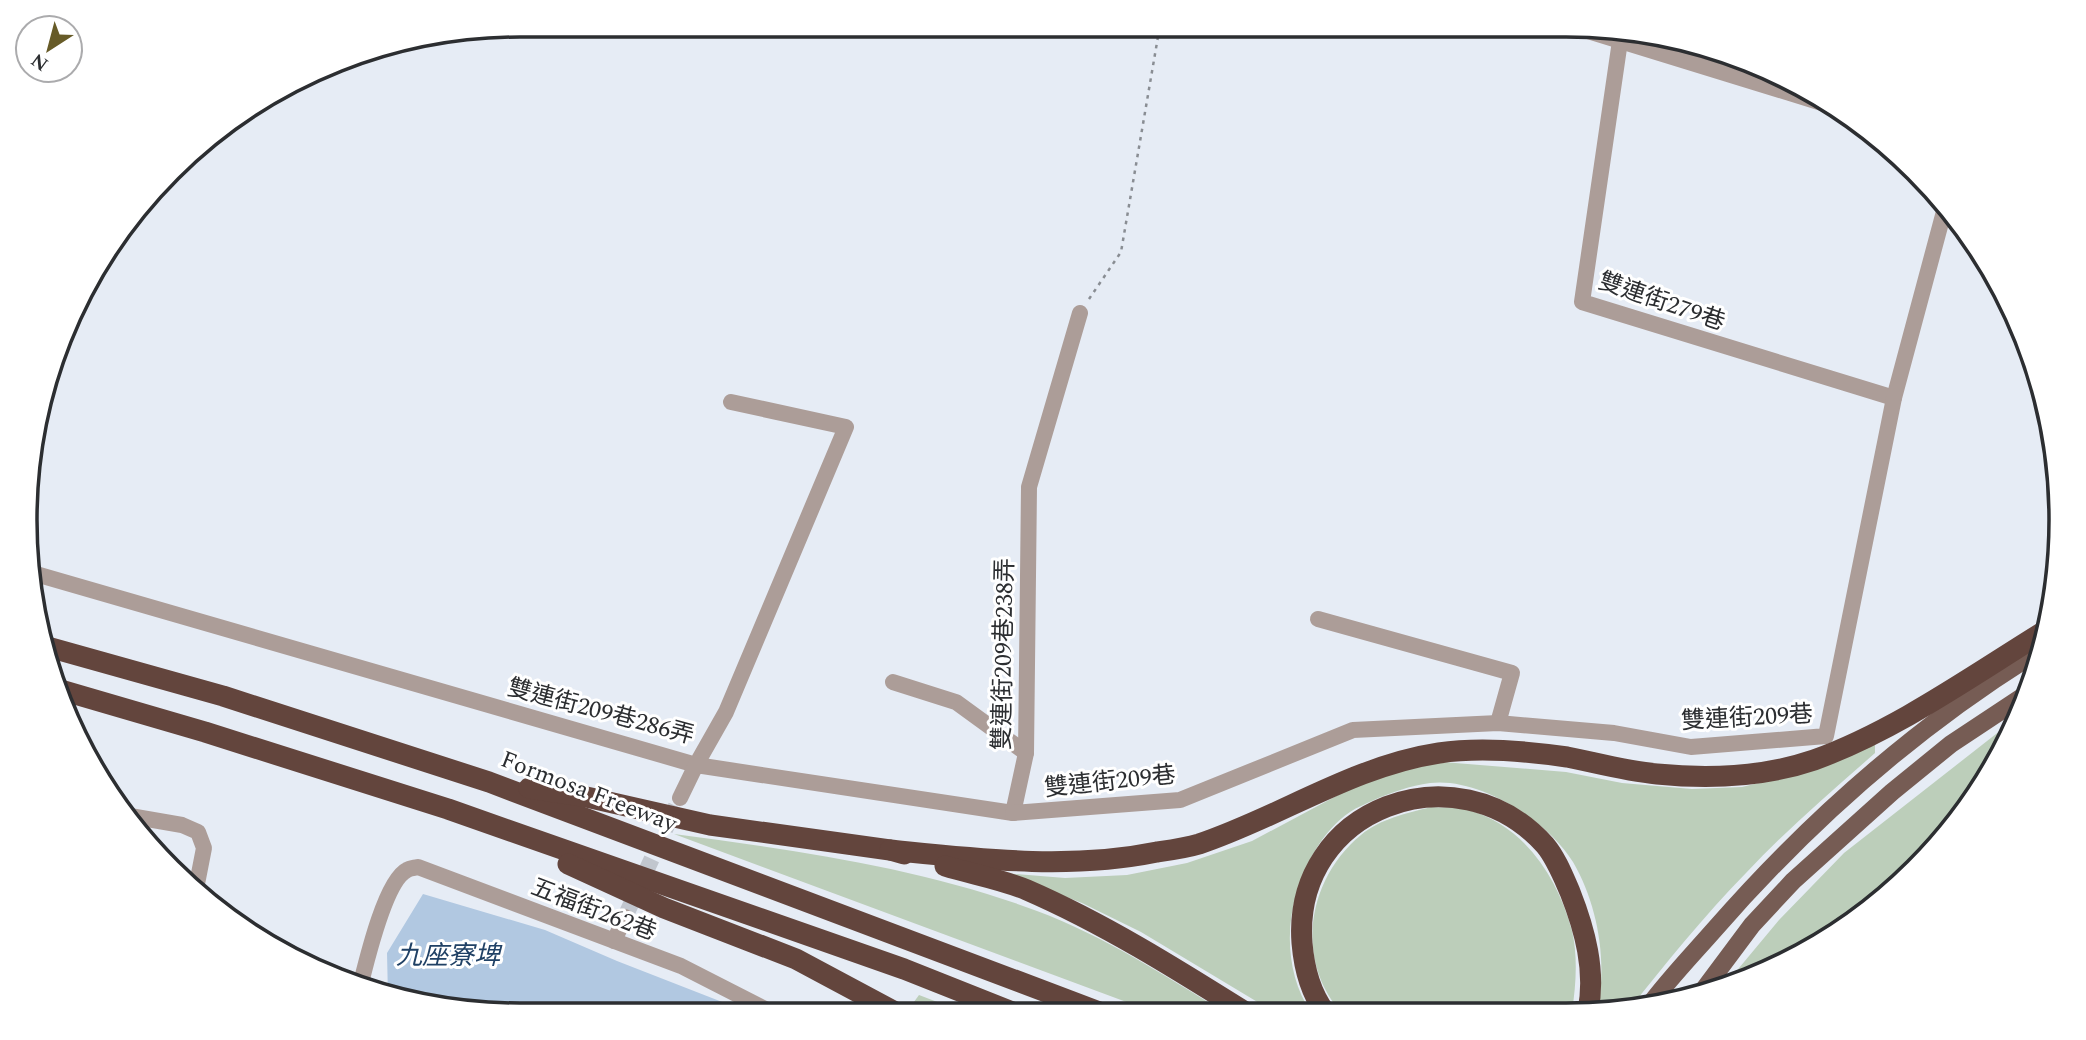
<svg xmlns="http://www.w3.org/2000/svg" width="2086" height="1040" viewBox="0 0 2086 1040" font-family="Spectral,'Noto Sans TC',serif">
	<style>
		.green { fill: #bcceba }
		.water { fill: #b1c8e1 }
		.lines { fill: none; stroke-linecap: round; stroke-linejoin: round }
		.minor-tunnel { stroke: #c1c6ce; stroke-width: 16; stroke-dasharray: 16 8; stroke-linecap: butt }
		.path { stroke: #898d93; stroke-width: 2.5; stroke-dasharray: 3.5 5; stroke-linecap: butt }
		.minor { stroke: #ac9d98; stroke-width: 16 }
		.major { stroke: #765c54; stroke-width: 18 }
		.highway { stroke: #63453d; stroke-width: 21 }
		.labels { text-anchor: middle; stroke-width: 6; stroke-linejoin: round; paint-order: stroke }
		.street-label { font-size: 24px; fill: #2c2e31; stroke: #fff }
		.water-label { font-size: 26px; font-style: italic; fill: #204165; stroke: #fff }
		.rim { fill: none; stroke: #2c2e31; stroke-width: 3.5 }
	</style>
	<rect width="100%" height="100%" fill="#e6ecf5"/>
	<g class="green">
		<polygon points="2019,716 2011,739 1939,846 1867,913 1798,953 1769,961 1737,982 1734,974 1779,920 1844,853"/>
		<path d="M1875 740V753C1831 792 1786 830 1746 873 1704 916 1665 964 1628 1011H1597C1608 963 1598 905 1573 862 1548 821 1480 777 1430 783 1410 786 1392 792 1374 800 1366 804 1357 807 1350 812 1323 830 1305 864 1296 895 1285 932 1288 979 1311 1012H1274L1141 932 1082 903 1004 873 1065 878 1127 875 1187 863 1252 841 1355 786 1404 770 1443 762 1566 772 1622 783 1692 789 1742 787 1812 770Z"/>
		<path d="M1431 807C1443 808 1457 807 1468 810 1524 825 1558 878 1572 931 1578 956 1576 986 1572 1011L1341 1012C1294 959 1308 878 1361 835 1380 819 1407 813 1431 807Z"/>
		<path d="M674 834C794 850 923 868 1037 911 1104 936 1164 975 1224 1012L1156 1013Z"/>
		<polygon points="919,995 966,1013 920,1013 911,1006"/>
	</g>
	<polygon class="water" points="423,894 545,930 617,961 753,1014 488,1014 392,999 388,997 387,953"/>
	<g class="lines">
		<polyline class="minor-tunnel" points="625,917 676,806"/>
		<polyline class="path" points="1089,299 1121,252 1160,25"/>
		<g class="minor">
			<polyline points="1572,26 1835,107"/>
			<polyline points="1620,41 1582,302 1894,398"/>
			<polyline points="29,572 696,765 726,712 846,427 731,402"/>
			<polyline points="1318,619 1512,673 1498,723"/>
			<polyline points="893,682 956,702 1026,753"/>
			<polyline points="680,798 696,765 1013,813 1026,753 1029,487 1080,313"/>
			<polyline points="1013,813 1180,800 1353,730 1498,723 1614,733 1691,747 1826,736 1894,398 1946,204"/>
			<polyline points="130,816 182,825 198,832 204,848 196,889"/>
			<polyline points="614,941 625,917"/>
			<polyline points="286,954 322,972"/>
			<path d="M360 987C366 963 385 881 407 870 410 868 414 868 418 867L681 966 775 1014"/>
		</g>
		<g class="major">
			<polyline points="1702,992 1752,925 1793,881 1892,792 1951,744 2028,693"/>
			<path d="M1648 1007C1668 980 1692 955 1714 930 1810 820 1920 723 2045 647"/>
		</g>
		<g class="highway">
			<polyline points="48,647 223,696 489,782 1102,1013"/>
			<polyline points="61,690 205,732 448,809 904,969 1015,1013"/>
			<polyline points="529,788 582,796 710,825 890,850 904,854"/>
			<path d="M890 850C979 859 1069 870 1157 852 1171 850 1186 848 1199 844 1280 817 1353 766 1439 753 1479 747 1526 751 1567 757 1597 763 1626 771 1657 774 1708 779 1764 777 1814 760 1897 730 1973 675 2048 629"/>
			<polyline points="568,864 664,908 796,959 897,1013"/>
			<path d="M945 866C971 874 1001 879 1027 890 1103 923 1175 968 1245 1012"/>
			<path d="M1325 1012C1310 992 1304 967 1302 943 1292 808 1457 747 1545 845 1556 858 1563 876 1570 892 1585 930 1596 971 1588 1011"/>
		</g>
	</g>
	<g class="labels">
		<g class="street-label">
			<text transform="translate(1662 301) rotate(19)" y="8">雙連街279巷</text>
			<text transform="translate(1003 654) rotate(-89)" y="8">雙連街209巷238弄</text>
			<text transform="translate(601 711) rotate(15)" y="8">雙連街209巷286弄</text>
			<text transform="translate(1747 717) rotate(-3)" y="8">雙連街209巷</text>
			<text transform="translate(1110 781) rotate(-6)" y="8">雙連街209巷</text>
			<text transform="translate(589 791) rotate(21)" y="8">Formosa Freeway</text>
			<text transform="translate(594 909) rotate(21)" y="8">五福街262巷</text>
		</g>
		<g class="water-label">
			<text x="448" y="964">九座寮埤</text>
		</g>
	</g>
	<path d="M0 0H2086V1040H0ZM520 37H1566A483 483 0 0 1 2049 520V520A483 483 0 0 1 1566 1003H520A483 483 0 0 1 37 520V520A483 483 0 0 1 520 37Z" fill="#fff" fill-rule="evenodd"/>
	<path class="rim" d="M520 37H1566A483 483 0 0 1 2049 520V520A483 483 0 0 1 1566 1003H520A483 483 0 0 1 37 520V520A483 483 0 0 1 520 37Z"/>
	<g transform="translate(49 49) rotate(216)"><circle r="33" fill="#ffffff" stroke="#ababad" stroke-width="2"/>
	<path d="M0-5L12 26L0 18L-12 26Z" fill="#675b28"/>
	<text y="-10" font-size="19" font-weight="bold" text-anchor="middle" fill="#2c2e31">N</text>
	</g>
</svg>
